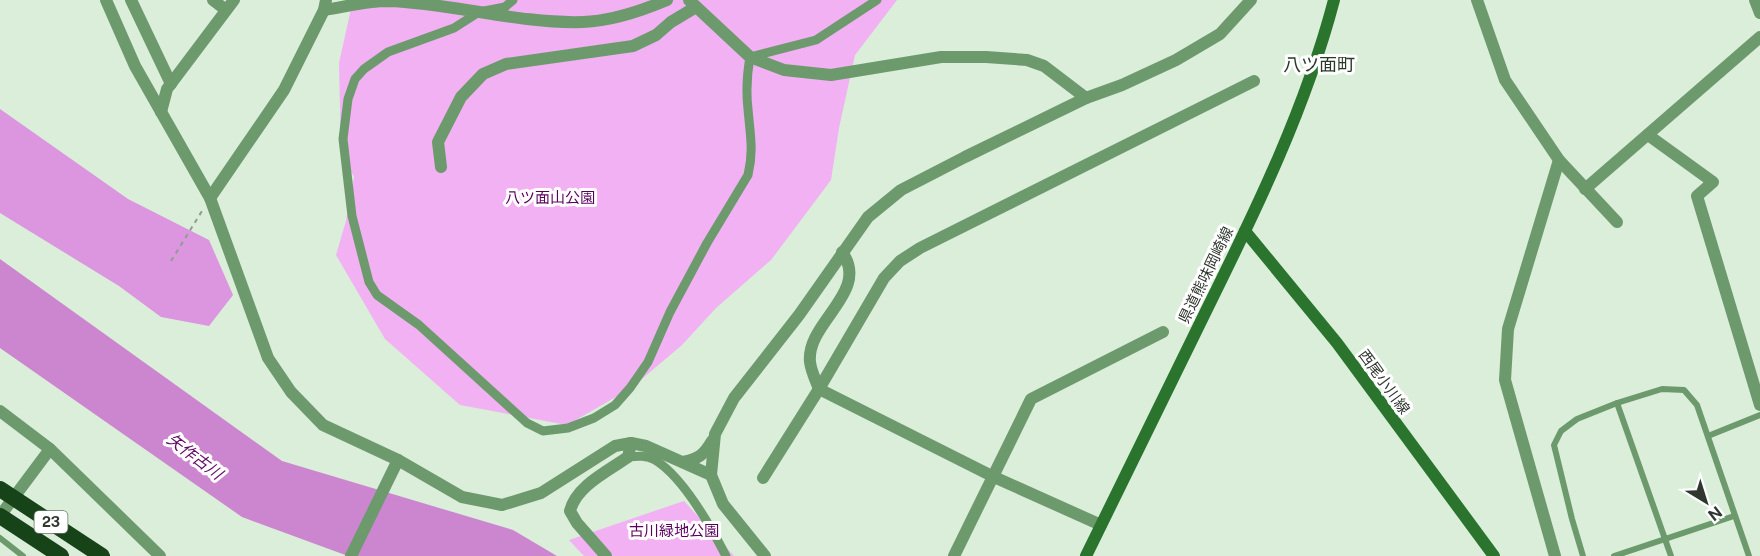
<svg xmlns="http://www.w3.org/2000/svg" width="1760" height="556" viewBox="0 0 1760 556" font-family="'Public Sans','Noto Sans JP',sans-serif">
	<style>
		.green { fill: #f1b1f3 }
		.forest { fill: #dc95df }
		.water { fill: #cc86cf }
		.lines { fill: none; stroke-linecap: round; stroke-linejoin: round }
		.path { stroke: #909e8f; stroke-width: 2; stroke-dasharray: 4.5 4.5; stroke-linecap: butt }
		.service { stroke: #6d9a6c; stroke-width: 6 }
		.pedestrian { stroke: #6d9a6c; stroke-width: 9 }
		.minor { stroke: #6d9a6c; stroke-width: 12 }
		.tertiary { stroke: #6d9a6c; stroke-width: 12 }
		.secondary { stroke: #2a742e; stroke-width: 12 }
		.trunk-bridge { stroke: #164318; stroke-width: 16 }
		.labels { text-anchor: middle; stroke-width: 6; stroke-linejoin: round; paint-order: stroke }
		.shield { fill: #fff; stroke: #6e736d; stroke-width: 1.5 }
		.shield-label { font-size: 14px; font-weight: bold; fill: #30372f }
		.park-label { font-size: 15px; fill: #5a005f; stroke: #fff }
		.street-label { font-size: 15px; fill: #30372f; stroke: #fff }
		.water-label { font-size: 16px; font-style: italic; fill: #620967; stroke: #fff }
		.quarter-label { font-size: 18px; fill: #2a392a; stroke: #fff }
	</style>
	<rect width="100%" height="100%" fill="#daeeda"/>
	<g class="green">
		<polygon points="353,0 897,0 855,55 839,128 831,180 771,260 716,308 682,345 630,389 567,425 460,405 385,339 336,255 346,221 354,177 341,152 339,63"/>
		<polygon points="684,501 734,556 584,556 569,540"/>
	</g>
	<polygon class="forest" points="0,109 128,199 209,240 233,295 209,326 161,317 119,286 0,213"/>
	<polygon class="water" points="0,259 282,461 513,530 557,556 348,556 242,517 0,348"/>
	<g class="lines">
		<polyline class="path" points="171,261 202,211"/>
		<g class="service">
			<polyline points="1617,403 1671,556"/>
			<polyline points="1708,436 1760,415"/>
			<polyline points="0,538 23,556"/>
			<polyline points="1583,556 1572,519 1554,445 1561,431 1577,419 1617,403 1662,389 1684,390 1697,405 1749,556"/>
			<polyline points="1614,556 1734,516"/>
		</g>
		<g class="pedestrian">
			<path d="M513 0 505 7 479 12 454 28 388 52 364 69 355 79 348 99 343 139 352 216 369 282 377 295 419 325 527 423 543 431 568 428 594 418 615 405 630 388 648 362 670 312 707 243 748 175C754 150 750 134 748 109 746 92 747 74 750 57L816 40 877 0"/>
			<path d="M628 457C637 456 647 455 655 460 683 477 711 527 726 556"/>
		</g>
		<g class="minor">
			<polyline points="106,0 135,66 210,198 268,358 291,392 323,425 398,460 462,497 502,505 541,493 615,446 631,443 646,446 711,475 715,434 734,398 799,315 868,217 901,190 965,157 1086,98 1122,85 1176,60 1220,34 1251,0"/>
			<polyline points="131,0 171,84"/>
			<polyline points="213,0 226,10"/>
			<polyline points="689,0 750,57 784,70 831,75 941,57 986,57 1027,60 1044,66 1086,98"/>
			<polyline points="1477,0 1505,80 1559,160 1617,222"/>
			<polyline points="1755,0 1760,13"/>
			<path d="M324 10C345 7 366 1 388 1 453 3 518 24 583 22 612 21 641 11 667 0"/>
			<polyline points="161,112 167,89 234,0"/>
			<polyline points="1648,135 1713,182 1697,196 1760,405"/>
			<polyline points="441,167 438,142 461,97 483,74 506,64 633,46 656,35 671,22 696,7"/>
			<polyline points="1585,189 1760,37"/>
			<polyline points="210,198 284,90 324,10 326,0"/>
			<path d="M842 252C871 292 806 322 810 362 811 371 816 381 819 389L994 477 1101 525"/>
			<polyline points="0,411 50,449 160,556"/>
			<path d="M683 462C698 459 704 455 712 441"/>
			<polyline points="763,478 819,389 884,278 900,261 920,248 1254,81"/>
			<polyline points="0,516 50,449"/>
			<polyline points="351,556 398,460"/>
			<path d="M606 556 577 523 570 511C576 486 608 471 628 457L631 443"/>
			<polyline points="954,556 1031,399 1163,332"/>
			<polyline points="1555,556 1505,380 1508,329 1559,160"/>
		</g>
		<polyline class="tertiary" points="711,475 723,504 765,556"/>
		<g class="secondary">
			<polyline points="1245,231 1337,343 1494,556"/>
			<path d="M1086 556C1126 473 1167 390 1208 307 1257 208 1306 107 1334 0"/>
		</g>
		<g class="trunk-bridge">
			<polyline points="0,489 102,556"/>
			<polyline points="0,516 61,556"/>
		</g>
	</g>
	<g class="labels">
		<rect class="shield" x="34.5" y="511" width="33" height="22" rx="4.5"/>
		<g class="shield-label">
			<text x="51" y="527">23</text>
		</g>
		<g class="park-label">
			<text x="550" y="203">八ツ面山公園</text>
			<text x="674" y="536">古川緑地公園</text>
		</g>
		<g class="street-label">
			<text transform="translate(1206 275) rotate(-64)" y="5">県道熊味岡崎線</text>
			<text transform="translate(1384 382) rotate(54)" y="5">西尾小川線</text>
		</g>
		<g class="water-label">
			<text transform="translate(195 456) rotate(37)" y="6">矢作古川</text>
		</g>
		<g class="quarter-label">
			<text x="1319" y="71">八ツ面町</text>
		</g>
	</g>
	<g transform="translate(1706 502) rotate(142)" stroke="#ffffff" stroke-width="4.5" paint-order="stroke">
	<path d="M0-4.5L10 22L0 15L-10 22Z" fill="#30372f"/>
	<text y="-9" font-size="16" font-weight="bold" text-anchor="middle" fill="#30372f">N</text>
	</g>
</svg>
